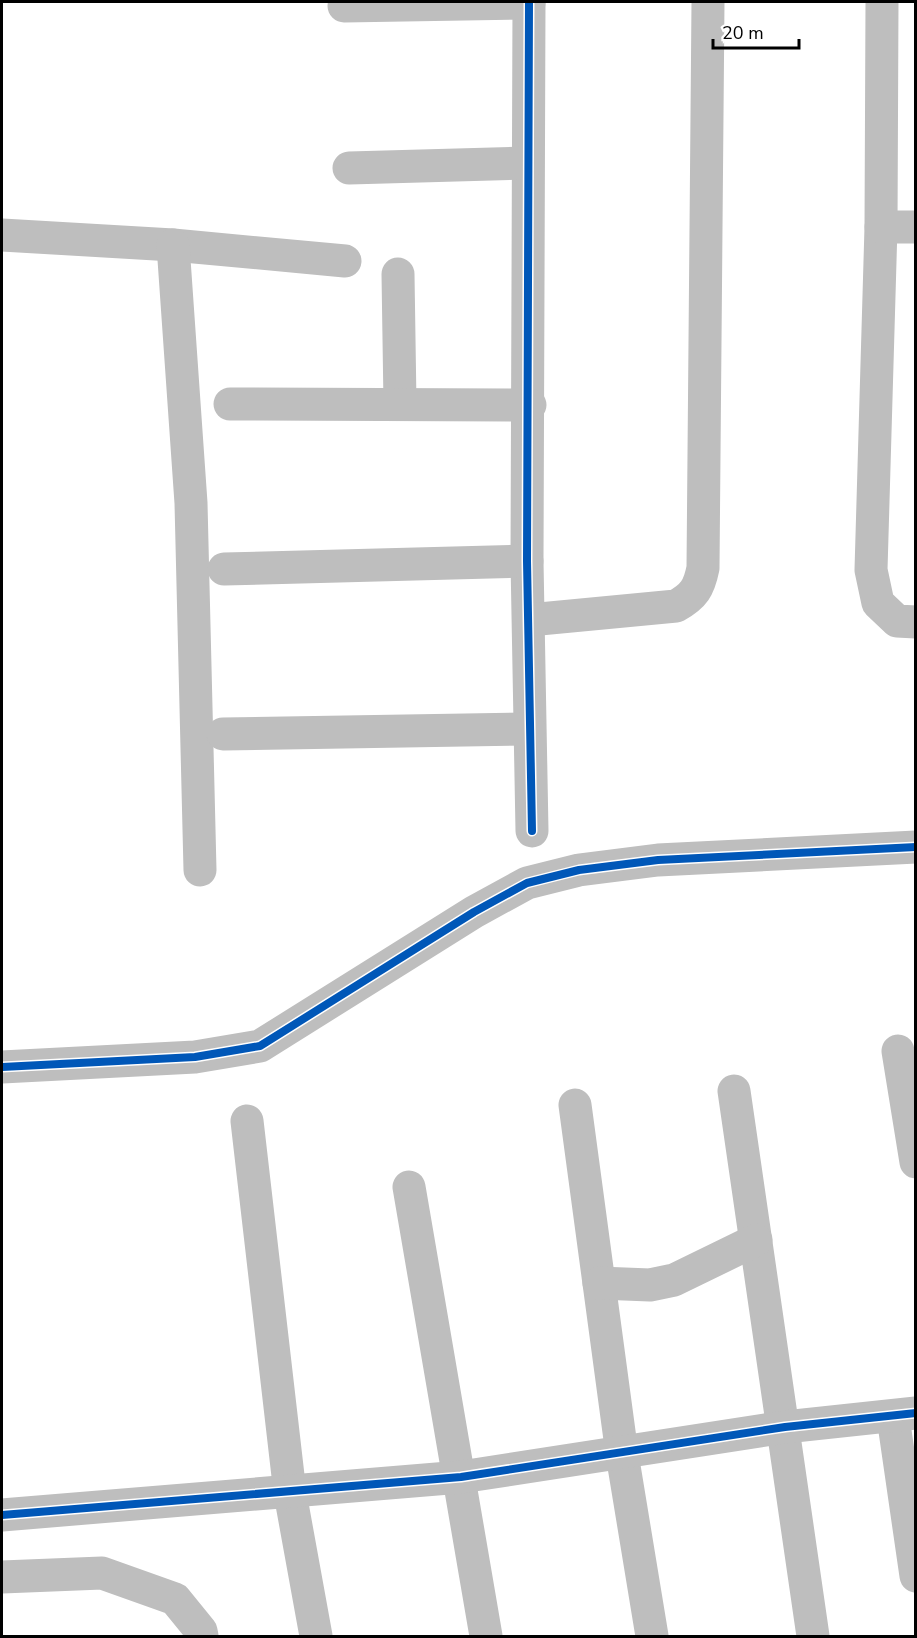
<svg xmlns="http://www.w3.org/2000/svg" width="917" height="1638" viewBox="0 0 917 1638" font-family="'Nunito Sans',sans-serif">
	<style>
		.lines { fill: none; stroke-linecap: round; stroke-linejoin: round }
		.minor { stroke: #bebebe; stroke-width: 33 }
		.cycleway-casing { stroke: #fff; stroke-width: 11 }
		.cycleway { stroke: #0057b8; stroke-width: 8 }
	</style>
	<rect width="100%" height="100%" fill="#fff"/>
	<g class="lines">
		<g class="minor">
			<polyline points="529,2 527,561 532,831"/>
			<polyline points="882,2 881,227 871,570 878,603 897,621 916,622"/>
			<polyline points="344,6 529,3"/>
			<polyline points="349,168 527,163"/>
			<polyline points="881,227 916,227"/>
			<polyline points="2,235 173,245 345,261"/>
			<polyline points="173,245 191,503 200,870"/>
			<polyline points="398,274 400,404"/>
			<polyline points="230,404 530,405"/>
			<polyline points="224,569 527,561"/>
			<path d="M529 620 676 606C694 596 699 588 703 568L708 2"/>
			<polyline points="223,734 529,729"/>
			<polyline points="898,1051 916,1162"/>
			<polyline points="2,1067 195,1057 260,1046 474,912 527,883 579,870 658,860 916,847"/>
			<polyline points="734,1091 813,1636"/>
			<polyline points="575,1105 622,1454 652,1636"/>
			<polyline points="247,1121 290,1493 316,1636"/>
			<polyline points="409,1187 486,1636"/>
			<polyline points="599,1283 650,1285 674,1280 756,1240"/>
			<polyline points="893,1417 916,1576"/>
			<polyline points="2,1515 461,1477 785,1427 916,1413"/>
			<polyline points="2,1577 102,1573 175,1599 201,1631 202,1636"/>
		</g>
		<g class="cycleway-casing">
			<g id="cycleway">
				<polyline points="529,2 527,561 532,831"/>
				<polyline points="2,1067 195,1057 260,1046 474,912 527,883 579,870 658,860 916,847"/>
				<polyline points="2,1515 461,1477 785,1427 916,1413"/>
			</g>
		</g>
		<use href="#cycleway" class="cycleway"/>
	</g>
	<rect width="917" height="1638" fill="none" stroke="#000000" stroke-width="6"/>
	<path d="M713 39v9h86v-9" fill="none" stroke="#000000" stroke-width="3"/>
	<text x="722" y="39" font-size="18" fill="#000000" stroke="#ffffff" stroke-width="4.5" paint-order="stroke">20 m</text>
</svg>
